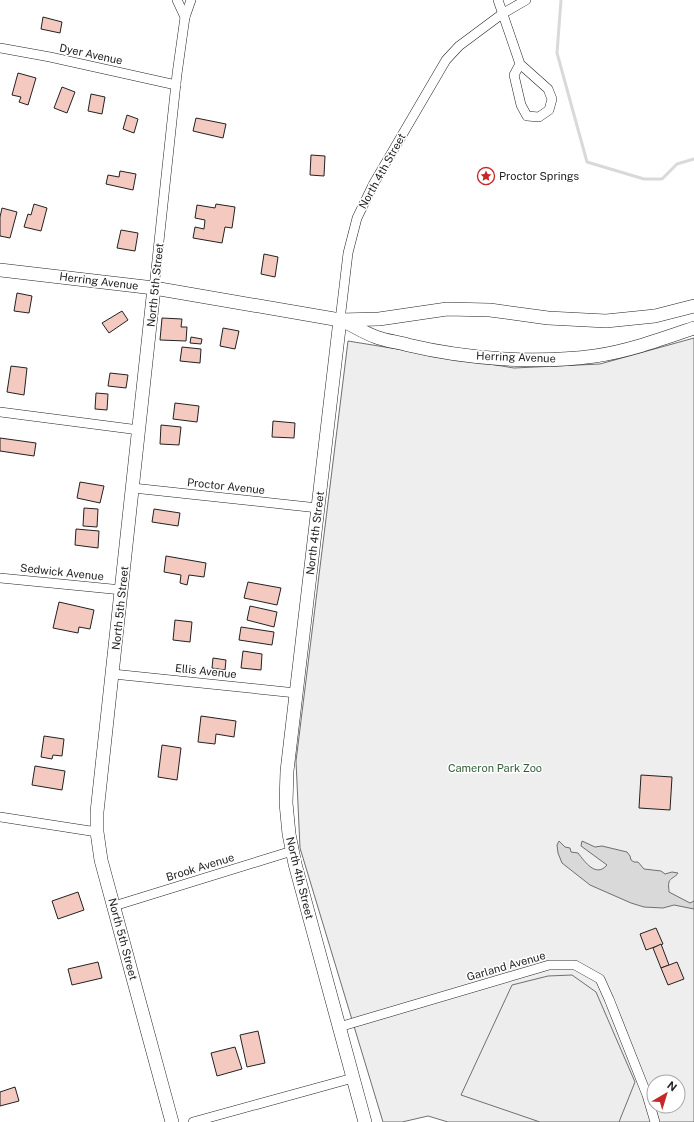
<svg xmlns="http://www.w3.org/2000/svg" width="694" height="1122" viewBox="0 0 694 1122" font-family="'Public Sans',sans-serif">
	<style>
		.green { fill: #eee; stroke: #6f6f6f; fill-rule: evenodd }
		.parking { fill: #ededed; stroke: #6f6f6f }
		.water { fill: #d9d9d9; stroke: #6f6f6f }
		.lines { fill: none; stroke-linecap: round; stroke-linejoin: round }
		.stream { stroke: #d9d9d9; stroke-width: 3 }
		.building { fill: #f3c9c0; stroke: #222 }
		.street-casing { stroke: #222; stroke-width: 10 }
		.secondary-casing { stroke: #222; stroke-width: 14 }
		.street { stroke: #fff; stroke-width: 9 }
		.secondary { stroke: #fff; stroke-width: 13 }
		.labels { text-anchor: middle; stroke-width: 3; stroke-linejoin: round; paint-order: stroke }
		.street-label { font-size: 11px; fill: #222; stroke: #fff }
		.poi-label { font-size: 11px; fill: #222; stroke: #fff; text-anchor: start }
		.park-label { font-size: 11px; fill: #2f5e38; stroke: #fff }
	</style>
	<rect width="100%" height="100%" fill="#fff"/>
	<path class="green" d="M694 338V1122H448L428 1116 402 1122H383L300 848 296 761 348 341 514 368 600 364ZM654 1082H678V1106H654Z"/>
	<polygon class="parking" points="572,975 596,992 635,1082 619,1122 540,1122 461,1095 512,985 548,976"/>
	<path class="water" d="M559 841 565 847 570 848 571 852 578 853C585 862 596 878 607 865L581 846 582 841 595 847 602 846 627 852 630 856 631 860 634 862H638L644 869 661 871 665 874 672 872 678 873C676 877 670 878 669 882 668 885 669 889 669 892L690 903 694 901V909L674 905 663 908 644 907 631 903 590 885 562 863 558 853 557 845Z"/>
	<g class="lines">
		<polyline class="stream" points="561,0 557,53 587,162 644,179 662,179 677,164 694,159"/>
	</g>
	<g class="building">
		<polygon points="43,17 62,22 60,33 41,29"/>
		<polygon points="18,73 36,78 28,105 19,102 21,97 12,95"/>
		<polygon points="62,87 75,92 67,113 54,108"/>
		<polygon points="91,94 105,97 102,114 88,111"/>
		<polygon points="127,115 138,119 134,133 123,129"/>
		<polygon points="196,118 226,124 223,138 193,131"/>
		<polygon points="311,155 325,156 324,176 310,175"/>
		<polygon points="120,171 136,174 133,190 106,184 108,175 119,177"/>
		<polygon points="34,204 47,208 41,231 24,227 28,214 31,215"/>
		<polygon points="216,204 235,207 232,228 225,227 222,243 193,238 195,227 204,229 205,220 195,218 197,205 215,208"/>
		<polygon points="2,208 17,212 10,238 0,236 0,217"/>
		<polygon points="121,230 138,233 135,251 117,248"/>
		<polygon points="264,254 278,257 275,277 261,274"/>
		<polygon points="17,293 32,296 29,313 14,311"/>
		<polygon points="122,311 128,320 109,333 102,323"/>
		<polygon points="162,318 182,319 181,327 187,327 186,341 160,340"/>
		<polygon points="223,328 239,331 235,349 220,346"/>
		<polygon points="191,337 202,339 201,344 190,343"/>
		<polygon points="182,347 201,349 200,363 180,361"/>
		<polygon points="11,366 27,368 24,395 7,392"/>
		<polygon points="110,373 128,375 126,388 108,386"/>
		<polygon points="96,393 108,394 107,410 95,409"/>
		<polygon points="175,403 199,406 197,422 173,419"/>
		<polygon points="273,421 295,423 294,438 272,437"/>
		<polygon points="161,425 181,427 179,445 160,444"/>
		<polygon points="0,438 36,443 34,456 0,451"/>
		<polygon points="80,482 104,486 100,503 77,498"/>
		<polygon points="84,508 98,509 97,527 83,526"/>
		<polygon points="154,509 180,513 178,526 152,522"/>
		<polygon points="76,529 99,531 98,548 75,545"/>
		<polygon points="166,556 206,563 204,577 189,575 187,585 180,583 181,575 164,572"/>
		<polygon points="248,582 281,588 277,605 244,598"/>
		<polygon points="59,602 94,610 90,629 79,627 78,633 53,628"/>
		<polygon points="250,606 277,612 274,627 247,620"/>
		<polygon points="175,620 192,622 190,642 173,640"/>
		<polygon points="241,627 274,632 272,645 239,640"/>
		<polygon points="243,651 262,654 261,670 241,668"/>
		<polygon points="213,658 226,660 225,670 212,668"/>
		<polygon points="201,716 236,721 234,737 216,734 215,744 198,742"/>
		<polygon points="44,736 64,739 62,756 53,755 52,759 41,757"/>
		<polygon points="162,745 181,748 177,780 158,777"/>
		<polygon points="35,766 65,771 62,790 32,785"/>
		<polygon points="641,775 672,777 670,810 639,808"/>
		<polygon points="78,892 84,910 58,919 52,901"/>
		<polygon points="656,928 663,944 646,950 640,934"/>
		<polygon points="661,944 669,965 661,968 653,948"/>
		<polygon points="98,962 102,978 72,985 68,969"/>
		<polygon points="677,962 684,979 668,985 661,968"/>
		<polygon points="258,1031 265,1063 247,1067 240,1035"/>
		<polygon points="235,1047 242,1069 217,1076 211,1053"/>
		<polygon points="15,1087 19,1101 0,1106 0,1092"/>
	</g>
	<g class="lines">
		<g class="street-casing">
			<g id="street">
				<polyline points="177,0 185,17"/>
				<polyline points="498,0 520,64 548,89 552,99 549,110 539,117 527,116 521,105 514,75 520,64"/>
				<polyline points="0,48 50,57 176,85"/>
				<polyline points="154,288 177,74 185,17 191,0"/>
				<polyline points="340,320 348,253 357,218 374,183 446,60 459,46 502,14 526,0"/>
				<polyline points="0,412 139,430"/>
				<polyline points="133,488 318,508"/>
				<polyline points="0,578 122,590"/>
				<polyline points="113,674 296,693"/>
				<polyline points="0,817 97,832"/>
				<polyline points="114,906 292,851"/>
				<polyline points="339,1027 549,965 575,965 600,979 609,999 647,1095 655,1122"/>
				<polyline points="193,1122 353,1078"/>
			</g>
		</g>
		<g class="secondary-casing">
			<g id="secondary">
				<polyline points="0,270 154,288 340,320 379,319 447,309 490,310 548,318 606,321 655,316 694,306"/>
				<polyline points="154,288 97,812 97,832 101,860 172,1122"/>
				<polyline points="340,320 287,771 286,803 289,834 295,864 365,1122"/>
				<path d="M343 321C354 326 365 333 376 337 386 341 398 342 408 345 467 359 535 364 595 356 629 351 662 339 694 328"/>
			</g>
		</g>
		<use href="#street" class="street"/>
		<use href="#secondary" class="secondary"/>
	</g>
	<defs>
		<g id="sight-ring" transform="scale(0.9)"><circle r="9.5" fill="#fff" stroke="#c62828" stroke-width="1.5"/><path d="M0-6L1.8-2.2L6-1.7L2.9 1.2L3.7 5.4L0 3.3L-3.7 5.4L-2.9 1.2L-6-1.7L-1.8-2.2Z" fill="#c62828"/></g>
	</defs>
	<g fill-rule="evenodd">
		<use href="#sight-ring" x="486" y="176"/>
	</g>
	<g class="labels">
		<g class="street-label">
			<text transform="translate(91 54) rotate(12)" y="4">Dyer Avenue</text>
			<text transform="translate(382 171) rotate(-61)" y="4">North 4th Street</text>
			<text transform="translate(99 281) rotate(7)" y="4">Herring Avenue</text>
			<text transform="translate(155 285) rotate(-84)" y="4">North 5th Street</text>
			<text transform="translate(516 357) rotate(2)" y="4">Herring Avenue</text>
			<text transform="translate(226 486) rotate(6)" y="4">Proctor Avenue</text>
			<text transform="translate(315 533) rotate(-83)" y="4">North 4th Street</text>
			<text transform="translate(62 572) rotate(6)" y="4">Sedwick Avenue</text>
			<text transform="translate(120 608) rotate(-84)" y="4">North 5th Street</text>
			<text transform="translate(206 671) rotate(6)" y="4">Ellis Avenue</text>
			<text transform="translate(200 867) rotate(-17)" y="4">Brook Avenue</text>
			<text transform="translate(300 878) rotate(76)" y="4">North 4th Street</text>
			<text transform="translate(123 939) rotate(75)" y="4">North 5th Street</text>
			<text transform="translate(506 966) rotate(-16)" y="4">Garland Avenue</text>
		</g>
		<g class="poi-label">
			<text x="499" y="180">Proctor Springs</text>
		</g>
		<g class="park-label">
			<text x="495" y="772">Cameron Park Zoo</text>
		</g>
	</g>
	<g transform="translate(666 1094) rotate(38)"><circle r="19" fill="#ffffff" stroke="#a7a7a7"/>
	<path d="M0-3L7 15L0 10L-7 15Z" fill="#c62828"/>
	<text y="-6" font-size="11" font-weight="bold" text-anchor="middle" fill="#222222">N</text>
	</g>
</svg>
